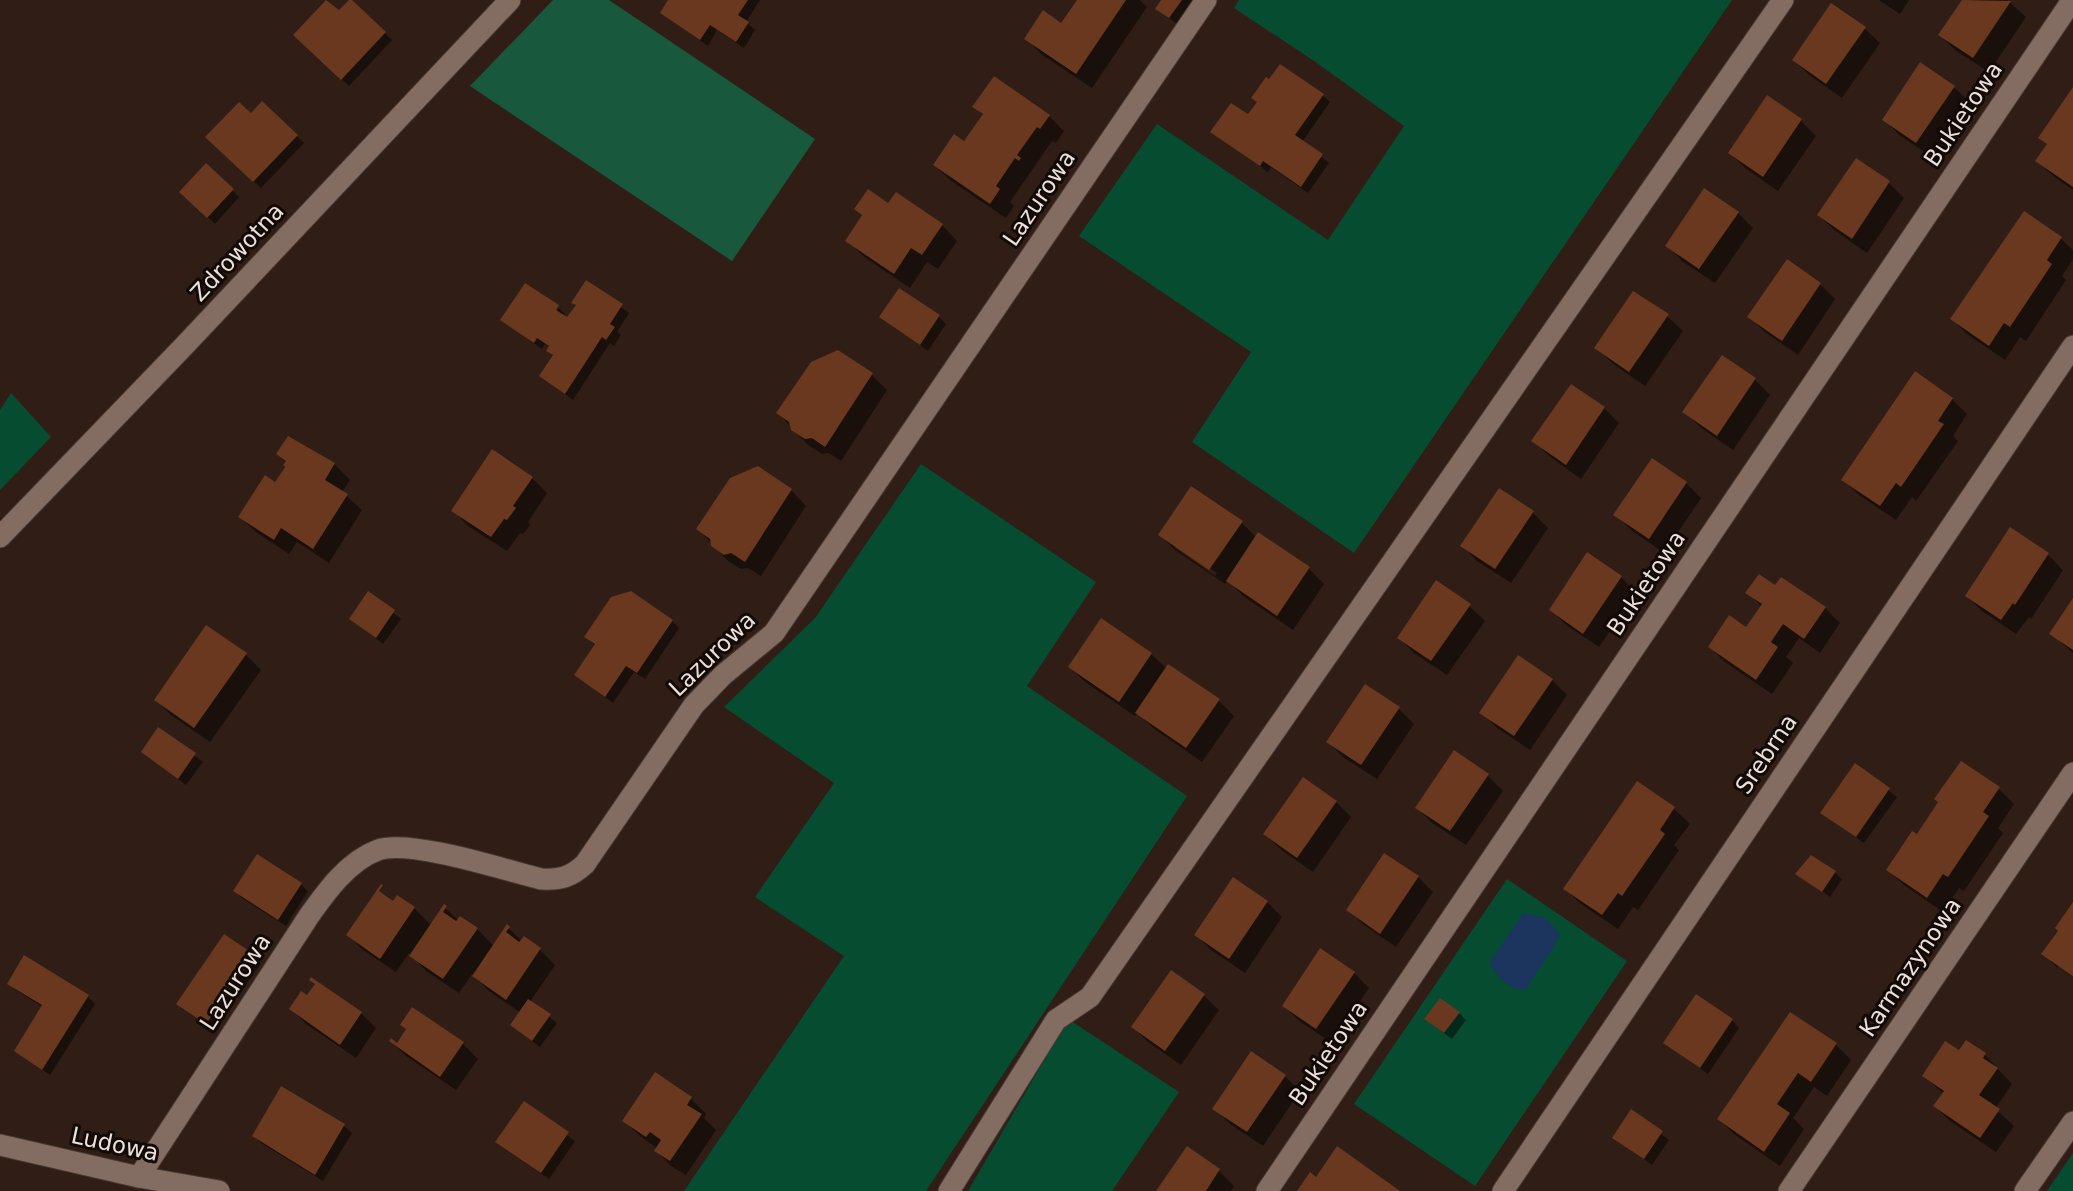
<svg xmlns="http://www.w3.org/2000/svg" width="2073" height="1191" viewBox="0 0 2073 1191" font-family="'DejaVu Sans',sans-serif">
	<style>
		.green { fill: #064c31 }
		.forest { fill: #18583c }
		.water { fill: #1b355e }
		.shadow { fill: #0007; fill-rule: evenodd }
		.building { fill: #6a381f }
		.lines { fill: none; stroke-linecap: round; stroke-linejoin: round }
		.service-casing { stroke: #463732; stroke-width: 23 }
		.minor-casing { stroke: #463732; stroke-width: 23 }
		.service { stroke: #836c62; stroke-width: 21 }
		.minor { stroke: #836c62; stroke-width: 21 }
		.labels { text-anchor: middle; stroke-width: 6; stroke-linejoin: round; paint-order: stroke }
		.street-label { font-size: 23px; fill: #ede0da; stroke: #120a07 }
	</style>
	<rect width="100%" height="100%" fill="#301d15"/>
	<g class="green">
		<polygon points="1239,0 1732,0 1354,553 1192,442 1251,352 1079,236 1157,124 1328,240 1404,126 1314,61 1234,8"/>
		<polygon points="11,393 51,437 0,490 0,410"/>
		<polygon points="921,464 1096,582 1027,686 1187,796 926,1191 684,1191 844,956 755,897 834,783 724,707 815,618"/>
		<polygon points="1507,879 1627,961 1475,1186 1354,1104"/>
		<polygon points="1068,1019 1179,1092 1112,1191 968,1191"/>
		<polygon points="2073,1153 2073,1191 2047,1191"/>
	</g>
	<polygon class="forest" points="553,0 609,0 815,139 732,261 470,86"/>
	<path class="water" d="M1523 913 1545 918 1560 934 1551 951 1525 990C1508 989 1497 977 1490 962Z"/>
	<g class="shadow">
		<polygon points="670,0 760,0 746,22 755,30 744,48 717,30 708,46 662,12"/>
		<polygon points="1079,0 1140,0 1147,7 1092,88 1041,54 1026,38 1062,25"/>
		<polygon points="1163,0 1194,0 1177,24 1157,8"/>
		<polygon points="1879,0 1909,0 1900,14"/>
		<polygon points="1964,0 2007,0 2026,17 1989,72 1955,50 1940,35"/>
		<polygon points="351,1 392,40 349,86 296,35 339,12"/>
		<polygon points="1864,28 1880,43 1842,98 1809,75 1794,60"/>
		<polygon points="1954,87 1969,102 1932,157 1899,135 1884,119"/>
		<polygon points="2073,90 2073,190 2053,176 2037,161 2048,145"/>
		<polygon points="1322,95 1330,102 1302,142 1329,163 1308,193 1271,167 1268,172 1213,132 1248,117 1258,103"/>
		<polygon points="262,104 304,143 261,188 208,137 251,116"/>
		<polygon points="975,107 1049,116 1064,131 1056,143 1052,141 1010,202 1014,206 1006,218 950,180 935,165 965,144 984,116"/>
		<polygon points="1800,120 1816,136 1778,191 1745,168 1730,153"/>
		<polygon points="1856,160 1889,183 1904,198 1867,253 1834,230 1819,215"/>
		<polygon points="206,166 239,197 215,224 182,192"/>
		<polygon points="888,205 942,225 957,241 938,269 927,262 910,288 863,256 847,240"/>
		<polygon points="1738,213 1753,228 1715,283 1682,261 1667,245"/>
		<polygon points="2024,214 2061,239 2073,250 2073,259 2062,276 2066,280 2026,341 2020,337 2005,360 1967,334 1952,319"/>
		<polygon points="1787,262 1820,284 1835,299 1798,355 1765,332 1749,317"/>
		<polygon points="587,283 629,313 617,332 621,335 614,346 610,343 573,400 541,376 554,357 548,350 550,347 545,344 542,349 502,320 552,318 559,308 565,314 563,316 568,320 577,306"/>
		<polygon points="1667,316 1683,331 1645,386 1612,363 1597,348"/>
		<polygon points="882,317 939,317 946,324 928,351"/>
		<polygon points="872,375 887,390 841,461 829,453 822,454 808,445 778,413"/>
		<polygon points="1755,380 1770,395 1733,450 1700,427 1685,412"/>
		<polygon points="1952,399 1967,414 1953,436 1958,441 1916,501 1912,497 1896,520 1859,495 1843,480"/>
		<polygon points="1604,408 1619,423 1581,479 1549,456 1533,440"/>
		<polygon points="288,439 334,464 350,480 342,492 362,510 329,563 297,542 289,554 256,532 240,517 275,484 287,462 278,454"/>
		<polygon points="532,478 547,493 528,522 530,525 523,534 520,533 507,551 468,526 453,510"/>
		<polygon points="1686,483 1701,498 1664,553 1631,530 1616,515"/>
		<polygon points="791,490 806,506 761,576 748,568 741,569 728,561 698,529"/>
		<polygon points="1533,513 1548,528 1511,583 1477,561 1462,545"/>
		<path d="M1241 522 1257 538 1259 534 1309 569 1324 584 1293 630 1243 596 1228 580 1225 584 1175 550 1160 535ZM1175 544 1217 573 1215 576 1175 548Z"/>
		<polygon points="2048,555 2063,570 2031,619 2029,617 2016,634 1982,611 1967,596"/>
		<polygon points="1621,577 1636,593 1599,647 1566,625 1551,610"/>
		<polygon points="1775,587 1825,608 1840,623 1820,653 1799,638 1786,657 1793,663 1772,694 1725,662 1710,647 1747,630 1762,607 1748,593"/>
		<polygon points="369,594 401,619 383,644 351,619"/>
		<polygon points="2073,601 2073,653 2051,633"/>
		<polygon points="1469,606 1485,621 1447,675 1414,653 1399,638"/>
		<polygon points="1101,620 1151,654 1167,669 1169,666 1219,701 1234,716 1202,762 1153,728 1138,713 1135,716 1085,682 1070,667"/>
		<polygon points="672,621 679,628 645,679 634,672 613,703 576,675 596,646 586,637"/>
		<polygon points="246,655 261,670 210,742 171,715 156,700"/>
		<polygon points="1552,680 1567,695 1530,750 1497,728 1482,712"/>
		<polygon points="1399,709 1414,724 1377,779 1343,757 1328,742"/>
		<polygon points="159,729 203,762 186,785 143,752"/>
		<polygon points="1855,765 1897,797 1864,843 1823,813"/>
		<polygon points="1488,776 1503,791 1466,845 1432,823 1417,808"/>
		<polygon points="1637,783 1674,809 1690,824 1674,845 1679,850 1638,910 1633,907 1618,929 1581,904 1565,889"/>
		<polygon points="1999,789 2014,804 1998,828 2003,833 1964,891 1959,888 1943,912 1904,885 1888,870 1917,837 1940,802"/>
		<polygon points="1336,802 1351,817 1313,872 1280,849 1265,834"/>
		<polygon points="1834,872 1842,879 1830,897 1797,873"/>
		<polygon points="1418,877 1433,892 1396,947 1364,925 1348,910"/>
		<polygon points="301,884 308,891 286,926 242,898 235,891"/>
		<polygon points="1267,902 1282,917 1245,973 1211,950 1196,935"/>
		<polygon points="394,903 414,908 432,926 444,907 459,921 477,929 494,946 507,927 522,941 524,938 540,950 555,965 530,1002 557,1023 540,1047 512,1025 521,1013 489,991 472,974 459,993 426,971 409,953 396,972 363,950 348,935"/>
		<polygon points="2073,905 2073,974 2058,964 2058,968 2073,979 2059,969 2044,954 2060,931"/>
		<polygon points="254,956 261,963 214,1030 178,1004"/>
		<polygon points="1354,973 1369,988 1332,1043 1299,1021 1284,1006"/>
		<polygon points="9,983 87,996 95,1004 50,1075 16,1051 43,1007 16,990"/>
		<polygon points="1203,995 1219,1010 1181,1065 1148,1042 1133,1027"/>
		<polygon points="291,1009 361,1013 376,1028 356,1058 306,1024"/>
		<polygon points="413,1009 463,1044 478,1059 456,1090 406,1056 391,1041 397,1045 408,1030"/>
		<polygon points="1459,1013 1466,1020 1452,1039 1434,1026"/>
		<polygon points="1791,1014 1836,1045 1851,1060 1827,1096 1814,1087 1793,1118 1804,1129 1780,1166 1734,1134 1719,1119"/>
		<polygon points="1732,1020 1739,1028 1708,1074 1665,1043"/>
		<polygon points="1959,1053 1985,1055 2012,1084 1995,1109 2014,1126 1996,1152 1950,1121 1935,1106 1944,1094 1924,1076"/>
		<polygon points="655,1075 691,1099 706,1114 704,1118 716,1130 686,1175 671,1166 656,1150 657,1148 640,1136 624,1121"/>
		<polygon points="1285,1076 1300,1091 1263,1146 1230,1124 1215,1108"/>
		<polygon points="281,1089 344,1126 352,1133 323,1181 261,1143 254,1136"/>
		<polygon points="524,1104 575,1141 549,1179 498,1142"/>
		<polygon points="1632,1112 1669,1140 1652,1165 1614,1137"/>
		<polygon points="1187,1149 1219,1171 1234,1186 1231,1191 1158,1191"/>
	</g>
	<g class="building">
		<polygon points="326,0 339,10 349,0 352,0 386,32 341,80 293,35"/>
		<polygon points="668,0 748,0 738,15 749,22 736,42 710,25 700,40 660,13"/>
		<polygon points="1077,0 1126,0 1076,74 1024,39 1043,10 1061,23"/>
		<polygon points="1161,0 1182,0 1169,18 1155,9"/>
		<polygon points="1962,0 2011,1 1973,58 1938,35"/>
		<polygon points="1831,3 1866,27 1826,84 1792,60"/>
		<polygon points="1920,62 1955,86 1916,143 1882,120"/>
		<polygon points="1280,64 1324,94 1295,135 1323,154 1301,187 1263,161 1260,166 1210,132 1231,103 1248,114 1257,102 1251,98 1266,77 1269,79"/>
		<polygon points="994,76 1050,115 1040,129 1037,127 1017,155 1021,158 1019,161 1015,158 996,186 1000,189 990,204 933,165 954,134 964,141 983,114 972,107"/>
		<polygon points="2073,87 2073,187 2035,161 2047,144 2038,138"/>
		<polygon points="1767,95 1802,119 1763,177 1728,153"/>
		<polygon points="262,101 298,135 253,182 205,137 239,102 251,113"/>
		<polygon points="1856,158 1890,181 1852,239 1817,215"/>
		<polygon points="206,163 234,189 207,218 179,192"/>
		<polygon points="1704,188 1739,212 1699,269 1665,246"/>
		<polygon points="868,189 888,203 896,192 943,224 922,255 911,248 894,274 845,241 862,215 854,209"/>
		<polygon points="2024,211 2062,237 2047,260 2052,264 2010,327 2004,323 1989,346 1950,319"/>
		<polygon points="1787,259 1821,283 1782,341 1747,317"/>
		<polygon points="586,280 623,304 610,324 615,327 606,340 602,337 565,394 539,376 553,355 546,351 549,346 537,338 534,343 500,320 525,283 559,305 556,310 567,317 576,305 571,303"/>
		<polygon points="899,288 940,315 920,345 879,317"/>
		<polygon points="1633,291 1669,314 1629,372 1594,348"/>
		<polygon points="838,350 873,373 825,447 812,438 805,439 791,430 789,422 776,413 811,362"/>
		<polygon points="1722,355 1756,378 1717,436 1682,412"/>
		<polygon points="1915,371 1953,398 1938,421 1944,424 1901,487 1896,483 1880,506 1841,480"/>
		<polygon points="1571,384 1605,407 1566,465 1531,441"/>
		<polygon points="288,436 335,463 325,480 348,494 313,549 281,528 274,540 238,517 265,475 275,482 285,467 283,465 286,461 276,454"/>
		<polygon points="492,449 533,477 513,506 516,508 507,520 504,519 491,537 451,511"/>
		<polygon points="1652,458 1687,482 1649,539 1613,515"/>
		<polygon points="758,466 792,489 745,562 731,553 724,555 711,546 710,539 696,529 730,478"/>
		<polygon points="1191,486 1243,521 1209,570 1158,535"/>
		<polygon points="1499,488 1534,511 1495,569 1460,546"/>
		<polygon points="2010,527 2049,553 2015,605 2013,603 2001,620 1965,596"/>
		<polygon points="1258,532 1310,567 1277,616 1226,581"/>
		<polygon points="1587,552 1622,576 1583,634 1549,610"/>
		<polygon points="1759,574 1775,585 1781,577 1826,607 1804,639 1783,624 1771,642 1778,647 1756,680 1708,647 1729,615 1746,627 1762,604 1745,593"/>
		<polygon points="1436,580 1471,604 1431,661 1397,638"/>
		<polygon points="368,591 395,610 376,638 349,619"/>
		<polygon points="631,591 673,620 637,673 626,666 605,697 574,675 595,644 584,637 611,597"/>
		<polygon points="2073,598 2073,650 2049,634"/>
		<polygon points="1101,618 1152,653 1119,702 1068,667"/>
		<polygon points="206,625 247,653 194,728 154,700"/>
		<polygon points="1518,655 1553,679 1514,736 1479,713"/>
		<polygon points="1168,664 1220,699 1186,748 1135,713"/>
		<polygon points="1365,684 1400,707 1361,765 1326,742"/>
		<polygon points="158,727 196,753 178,779 141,752"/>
		<polygon points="1454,750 1489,774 1450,831 1415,808"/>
		<polygon points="1961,761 2000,787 1983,812 1989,816 1948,877 1943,874 1927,898 1886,870 1912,831 1917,834 1938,802 1934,799"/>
		<polygon points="1855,763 1890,788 1856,837 1820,813"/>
		<polygon points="1303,777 1337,801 1297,858 1263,834"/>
		<polygon points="1637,781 1675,807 1660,830 1665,834 1622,896 1618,893 1602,915 1563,889"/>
		<polygon points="1384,853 1419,876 1380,934 1346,910"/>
		<polygon points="257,854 302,883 278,920 233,891"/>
		<polygon points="1811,855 1836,871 1822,892 1795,874"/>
		<polygon points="1233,877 1268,901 1229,959 1194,935"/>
		<polygon points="381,884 383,885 379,891 393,901 397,895 415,907 380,959 346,935"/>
		<polygon points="2073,902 2073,976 2041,954 2058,931 2055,928"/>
		<polygon points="444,904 447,906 443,912 456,921 460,916 478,928 443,979 409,956"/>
		<polygon points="507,924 510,927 506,932 519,942 524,936 541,948 506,1000 472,976"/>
		<polygon points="224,934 255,955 206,1024 176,1004"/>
		<polygon points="1320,948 1355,972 1316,1029 1282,1006"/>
		<polygon points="24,955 89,995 42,1070 14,1051 42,1005 7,984"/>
		<polygon points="1171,970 1205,994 1165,1051 1131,1027"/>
		<polygon points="311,977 362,1012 340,1045 289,1009 301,991 307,995 315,984 309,980"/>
		<polygon points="1696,994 1733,1019 1700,1068 1663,1043"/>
		<polygon points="1440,998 1460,1012 1444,1033 1424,1019"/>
		<polygon points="528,999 551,1014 532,1041 510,1025"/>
		<polygon points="412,1007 464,1042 440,1077 389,1041 391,1038 397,1043 406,1029 400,1025"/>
		<polygon points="1790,1012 1837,1043 1811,1082 1798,1073 1777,1104 1790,1113 1764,1152 1717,1119"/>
		<polygon points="1966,1040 1986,1053 1983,1058 1998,1068 1979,1095 2000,1109 1980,1138 1933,1106 1944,1091 1922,1076 1945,1041 1959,1050"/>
		<polygon points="1251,1051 1286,1075 1247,1132 1212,1109"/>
		<polygon points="655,1072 692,1097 687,1105 702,1114 670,1161 654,1151 661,1140 650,1132 646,1137 622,1121"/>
		<polygon points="281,1086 345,1124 315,1175 252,1136"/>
		<polygon points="524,1101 569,1132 541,1173 495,1142"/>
		<polygon points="1631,1109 1663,1131 1644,1159 1612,1138"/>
		<polygon points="1187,1146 1220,1169 1206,1191 1156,1191"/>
		<polygon points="1337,1146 1400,1191 1297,1191 1310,1172 1316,1177"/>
	</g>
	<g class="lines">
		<g class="service-casing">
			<polyline id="service" points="949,1191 1056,1020 1090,997 1783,0"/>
		</g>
		<g class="minor-casing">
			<g id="minor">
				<polyline points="0,537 185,345 510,0"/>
				<polyline points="0,1145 139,1177 219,1191"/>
				<path d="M139 1177 309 916C326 892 348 861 378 850 410 839 505 870 541 879 561 880 571 877 585 864L694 705 723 675 774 633 1206 0"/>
				<polyline points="1267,1191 2069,5"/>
				<polyline points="1503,1191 2073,346"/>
				<polyline points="1789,1191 2073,773"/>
				<polyline points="2025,1191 2073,1122"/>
			</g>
		</g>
		<use href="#service" class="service"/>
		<use href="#minor" class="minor"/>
	</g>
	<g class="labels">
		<g class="street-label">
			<text transform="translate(1963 114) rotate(-56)" y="8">Bukietowa</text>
			<text transform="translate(1039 198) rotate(-56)" y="8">Lazurowa</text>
			<text transform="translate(237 252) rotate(-47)" y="8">Zdrowotna</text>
			<text transform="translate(1646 583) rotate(-56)" y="8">Bukietowa</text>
			<text transform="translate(712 654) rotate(-44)" y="8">Lazurowa</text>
			<text transform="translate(1766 754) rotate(-56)" y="8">Srebrna</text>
			<text transform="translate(1910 967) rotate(-56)" y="8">Karmazynowa</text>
			<text transform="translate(235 982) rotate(-57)" y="8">Lazurowa</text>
			<text transform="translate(1328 1053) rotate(-56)" y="8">Bukietowa</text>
			<text transform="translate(115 1144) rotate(12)" y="8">Ludowa</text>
		</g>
	</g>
</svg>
